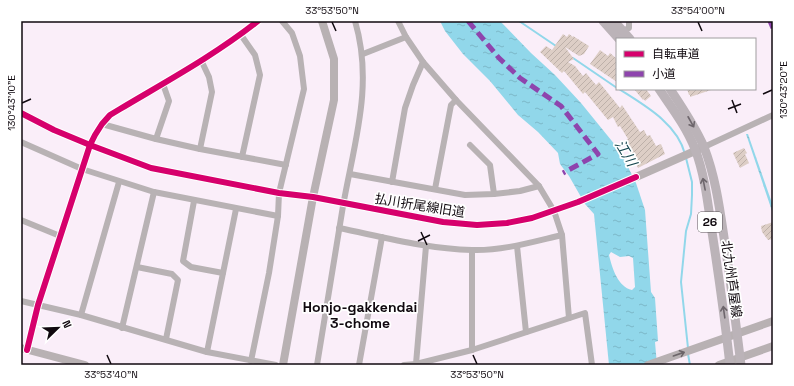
<svg xmlns="http://www.w3.org/2000/svg" width="794" height="386" viewBox="0 0 794 386" font-family="'Space Grotesk','Noto Sans JP',sans-serif">
	<style>
		.water { fill: url(#water-ripples); fill-rule: evenodd }
		.lines { fill: none; stroke-linecap: round; stroke-linejoin: round }
		.stream { stroke: #91d7ea; stroke-width: 2 }
		.building { fill: url(#building-hatch) }
		.street { stroke: #b8b2b4; stroke-width: 6 }
		.secondary { stroke: #b8b1b3; stroke-width: 8 }
		.primary { stroke: #bbb3b8; stroke-width: 9 }
		.quiet { stroke: #8e44ad; stroke-width: 5; stroke-dasharray: 10 5; stroke-linecap: butt }
		.cycleway-casing { stroke: #fff; stroke-width: 8 }
		.cycleway { stroke: #d6006c; stroke-width: 6 }
		.oneway { stroke: #6e666c }
		.oneway2 { stroke: #6c6569 }
		.ticks { fill: none; stroke: #10090f; stroke-width: 1.5 }
		.labels { text-anchor: middle; stroke-width: 3.5; stroke-linejoin: round; paint-order: stroke }
		.shield { fill: #fff; stroke: #585357; stroke-width: 1 }
		.shield-label { font-size: 12px; font-weight: bold; fill: #10090f }
		.street-label { font-size: 13px; fill: #10090f; stroke: #fff }
		.water-label { font-size: 14px; font-style: italic; fill: #16464f; stroke: #fff }
		.neighbourhood-label { font-size: 14px; font-weight: bold; fill: #10090f; stroke: #fff }
		.neatline { fill: none; stroke: #10090f; stroke-width: 1.5 }
		.ticks-label { font-size: 10px; text-anchor: middle; fill: #10090f }
	</style>
	<defs>
		<pattern id="water-ripples" width="26" height="14" patternUnits="userSpaceOnUse"><rect width="26" height="14" fill="#91d7ea"/><path d="M2 4q2-2 4 0t4 0M15 11q2-2 4 0t4 0" fill="none" stroke="#7cb7c8"/></pattern>
		<pattern id="building-hatch" width="6" height="6" patternUnits="userSpaceOnUse"><rect width="6" height="6" fill="#ddcec6"/><path d="M-1 1l2-2M0 6l6-6M5 7l2-2" fill="none" stroke="#bdb0a9"/></pattern>
	</defs>
	<rect width="100%" height="100%" fill="#faeef9"/>
	<g class="water">
		<path d="M440 21H500L531 53 555 75 581 103 620 151 636 183 645 210 651 292 655 298 658 341 655 342 657 365H609L594 214 585 204 569 176 560 164 558 153 538 132 518 115 490 81 463 54 445 31ZM611 252 620 257 629 256 633 258 635 287 632 290C618 287 612 268 609 255Z"/>
		<polygon points="746,134 748,134 773,206 773,214"/>
	</g>
	<g class="lines">
		<g class="stream">
			<polyline points="519,21 556,46"/>
			<polyline points="573,58 617,88"/>
			<path d="M619 89C644 105 677 123 685 154"/>
			<polyline points="686,158 692,182 692,195 691,214 686,231 681,282 688,348"/>
			<polyline points="688,354 690,365"/>
		</g>
	</g>
	<g class="building">
		<polygon points="563,34 567,37 569,34 573,37 573,36 589,46 584,54 579,56 565,47 574,59 568,62 575,66 583,76 586,73 596,85 599,82 620,108 622,105 640,132 644,130 647,136 650,135 656,146 661,144 665,154 638,168 626,140 628,139 620,126 618,127 613,117 608,120 585,92 583,94 564,71 562,73 540,52 546,46 552,50"/>
		<polygon points="600,50 608,56 610,53 617,59 617,82 590,64"/>
		<polygon points="634,89 646,89 651,96 645,101 644,99 643,100"/>
		<polygon points="687,89 711,89 711,90 690,97 690,95 689,95"/>
		<polygon points="744,148 747,153 745,154 749,163 740,168 733,153"/>
		<polygon points="773,222 773,239 768,240 762,232 761,226"/>
	</g>
	<g class="lines">
		<g class="street">
			<polyline points="398,21 406,37 423,62 456,100 539,186 554,211 562,235 569,318"/>
			<polyline points="621,32 629,28 629,21"/>
			<polyline points="241,35 255,55 260,75 242,157"/>
			<polyline points="363,54 406,37"/>
			<polyline points="21,113 54,130 90,145 151,168 279,193 313,197 443,222 477,225 507,223 532,218 578,202 636,177"/>
			<polyline points="102,124 156,139 200,149 286,165"/>
			<polyline points="156,139 169,101 163,84"/>
			<polyline points="21,142 82,169 154,192 278,216"/>
			<polyline points="470,145 490,165 494,194"/>
			<polyline points="704,147 773,115"/>
			<polyline points="200,149 212,92 209,77 201,60"/>
			<polyline points="350,174 465,195 494,194 520,191 539,186"/>
			<polyline points="392,182 405,108 413,85 423,62"/>
			<polyline points="435,189 451,105 456,100"/>
			<polyline points="194,201 183,261 191,267 223,273"/>
			<polyline points="21,220 60,236"/>
			<path d="M339 228C383 237 427 249 472 250 502 251 532 242 562 235"/>
			<polyline points="517,246 526,332"/>
			<polyline points="137,267 172,274 178,280 166,339"/>
			<polyline points="21,301 81,315 207,352 276,365"/>
			<polyline points="81,315 119,182"/>
			<polyline points="122,328 154,192"/>
			<path d="M27 350 38 305 90 145 95 135 102 124 110 115 120 109C167 81 215 55 258 21"/>
			<polyline points="472,350 472,250"/>
			<polyline points="207,352 236,209"/>
			<polyline points="251,361 269,273 278,216 279,193 304,89 300,56 292,33 282,21"/>
			<polyline points="416,364 426,246"/>
			<path d="M317 365C326 312 334 259 343 206 354 143 374 85 355 21"/>
			<polyline points="359,365 382,237"/>
			<polyline points="404,365 416,364 472,350 585,313 592,365"/>
		</g>
		<g class="secondary">
			<polyline points="636,177 704,147"/>
			<polyline points="21,348 85,365"/>
			<polyline points="283,365 313,197 334,100 334,59 322,21"/>
			<polyline points="648,365 773,321"/>
			<polyline points="719,365 773,346"/>
		</g>
		<g class="primary">
			<polyline points="603,21 619,39"/>
			<polyline points="614,21 630,39"/>
			<path d="M659 89C672 108 687 128 695 149 705 175 708 205 712 232 719 277 725 321 730 365"/>
			<path d="M670 89C682 107 695 126 704 147 716 178 720 211 725 244 731 284 736 325 741 365"/>
		</g>
		<g class="quiet">
			<polyline points="468,21 499,58 520,78 561,106 598,154 563,173"/>
			<polyline points="770,21 773,28"/>
		</g>
		<g class="cycleway-casing">
			<g id="cycleway">
				<polyline points="21,113 54,130 90,145 151,168 279,193 313,197 443,222 477,225 507,223 532,218 578,202 636,177"/>
				<path d="M27 350 38 305 90 145 95 135 102 124 110 115 120 109C167 81 215 55 258 21"/>
			</g>
		</g>
		<use href="#cycleway" class="cycleway"/>
	</g>
	<defs><path id="oneway-shaft" d="M-6 0H5M1.5-3L5.5 0L1.5 3" fill="none" stroke-width="1.6" stroke-linecap="round" stroke-linejoin="round"/></defs>
	<g class="oneway">
		<use href="#oneway-shaft" transform="translate(691 122) rotate(61)"/>
		<use href="#oneway-shaft" transform="translate(704 184) rotate(-101)"/>
		<use href="#oneway-shaft" transform="translate(724 312) rotate(-98)"/>
	</g>
	<use class="oneway2" href="#oneway-shaft" transform="translate(679 354) rotate(-19)"/>
	<path class="ticks" d="M332 22 336 31M698 22 702 31M763 94 772 90M732 100 737 113M22 103 31 99M728 109 741 104M421 232 427 245M418 241 430 235M107 355 111 364M473 355 477 364"/>
	<g class="labels">
		<rect class="shield" x="698" y="212" width="24" height="20" rx="3"/>
		<g class="shield-label">
			<text x="710" y="226">26</text>
		</g>
		<g class="street-label">
			<text transform="translate(420 205) rotate(9)" y="5">払川折尾線旧道</text>
			<text transform="translate(732 279) rotate(82)" y="5">北九州芦屋線</text>
		</g>
		<g class="water-label">
			<text transform="translate(626 153) rotate(59)" y="5">江川</text>
		</g>
		<g class="neighbourhood-label">
			<text x="360" y="312">Honjo-gakkendai<tspan x="360" dy="16">3-chome</tspan></text>
		</g>
	</g>
	<rect width="794" height="386" fill="none" stroke="#ffffff" stroke-width="44"/>
	<rect x="616" y="38" width="140" height="52" fill="#ffffff" stroke="#9f9d9f"/>
	<rect x="624" y="51" width="20" height="6" fill="#d6006c" stroke="#9f9d9f"/>
	<text x="652" y="58" font-size="12" fill="#10090f">自転車道</text>
	<rect x="624" y="71" width="20" height="6" fill="#8e44ad" stroke="#9f9d9f"/>
	<text x="652" y="78" font-size="12" fill="#10090f">小道</text>
	<g transform="translate(58 328) rotate(67)" stroke="#ffffff" stroke-width="3" paint-order="stroke">
	<path d="M0-3L7 15L0 10L-7 15Z" fill="#10090f"/>
	<text y="-6" font-size="11" font-weight="bold" text-anchor="middle" fill="#10090f">N</text>
	</g>
	<rect x="22" y="22" width="750" height="342" class="neatline"/>
	<g class="ticks-label">
		<text x="332" y="14">33°53'50"N</text>
		<text x="698" y="14">33°54'00"N</text>
		<text transform="translate(783 90) rotate(-90)" y="4">130°43'20"E</text>
		<text transform="translate(11 103) rotate(-90)" y="4">130°43'10"E</text>
		<text x="111" y="378">33°53'40"N</text>
		<text x="477" y="378">33°53'50"N</text>
	</g>
</svg>
